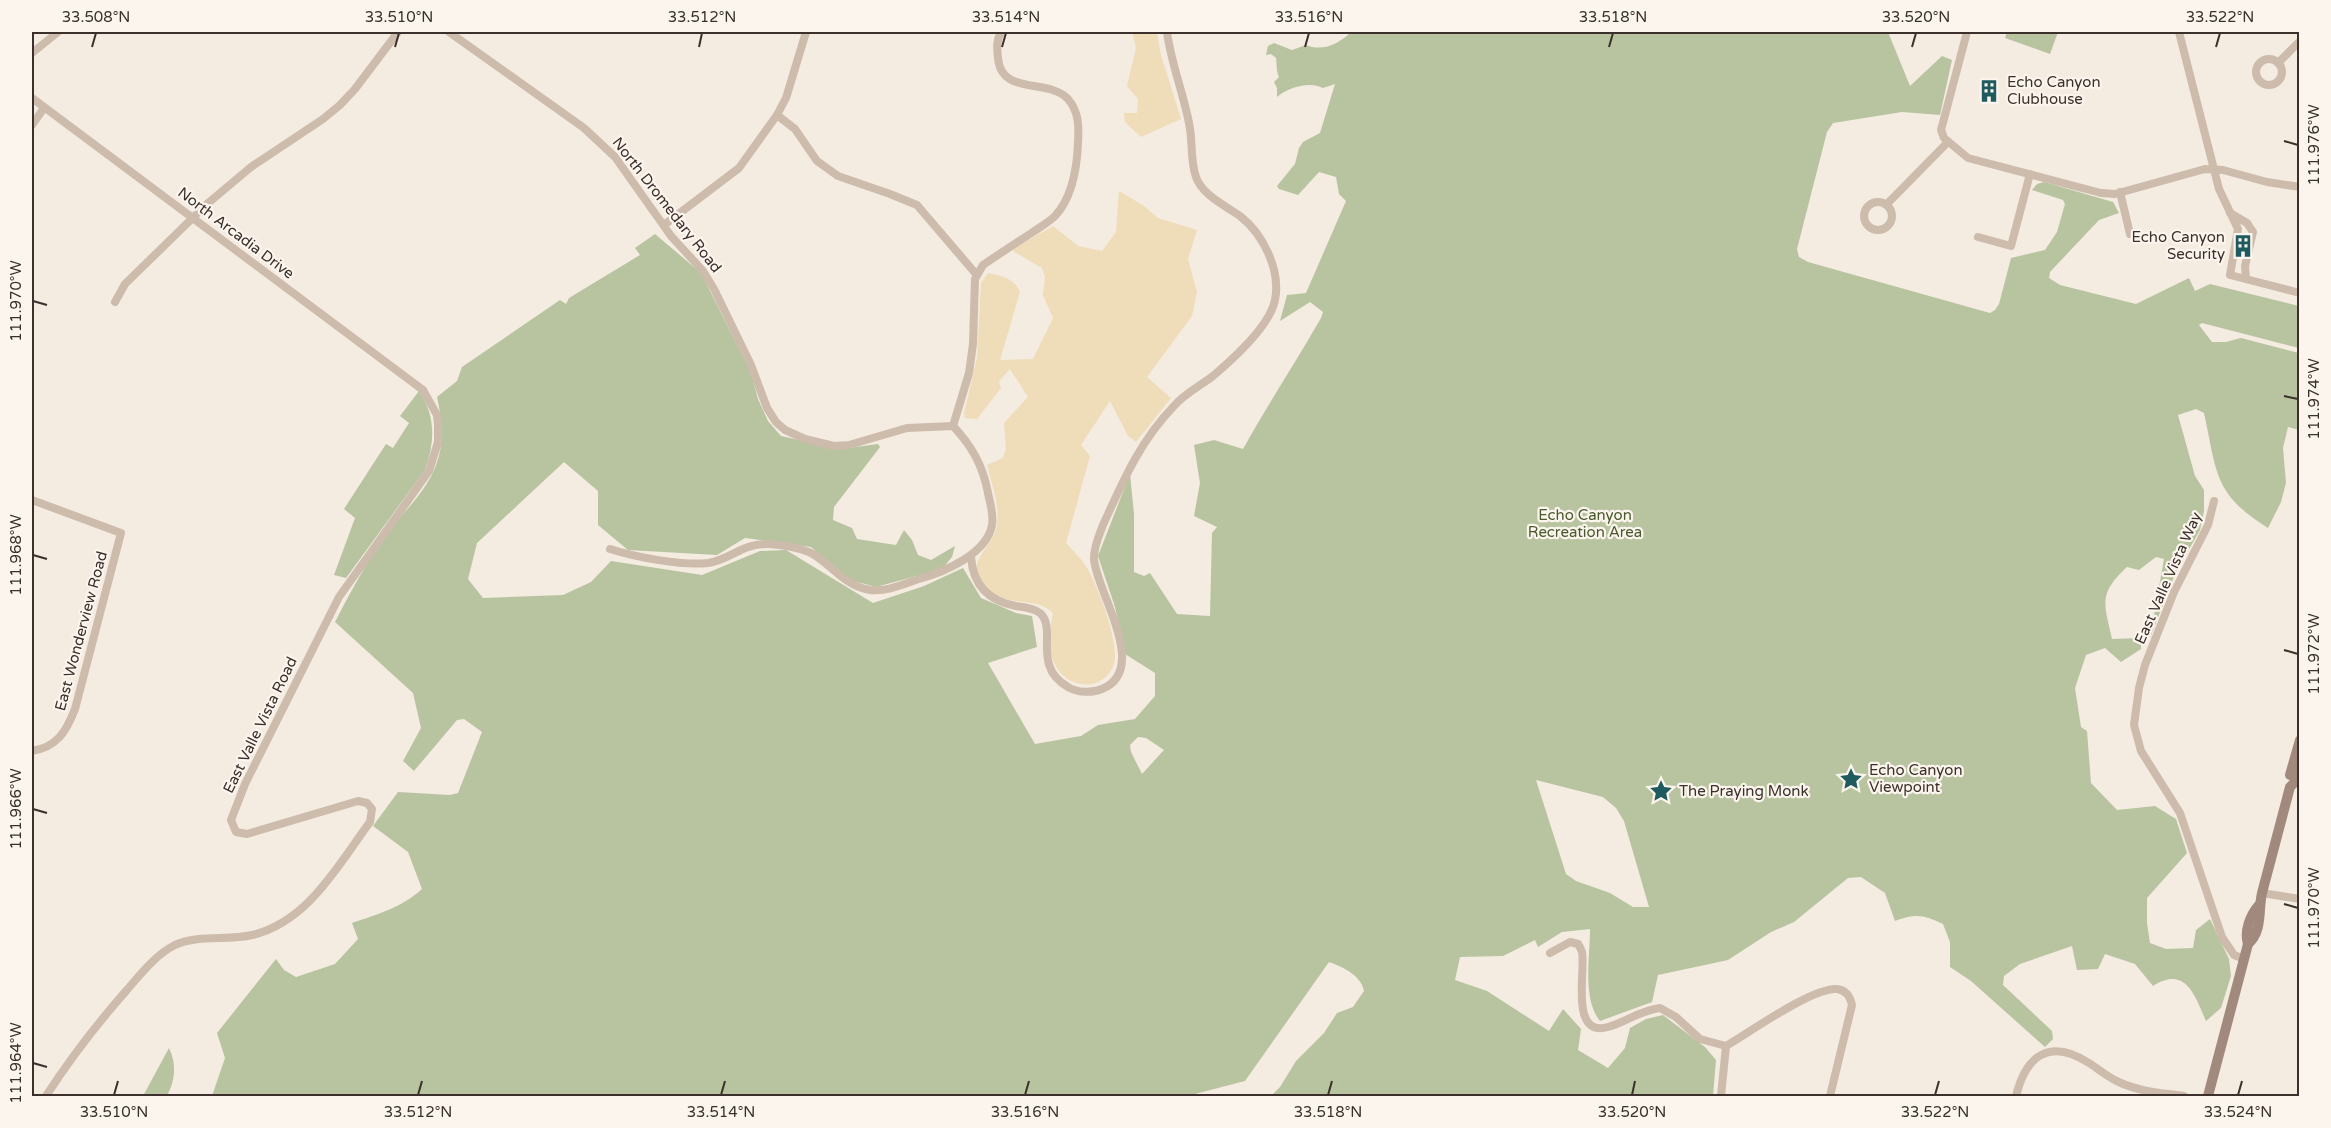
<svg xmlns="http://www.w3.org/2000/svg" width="2331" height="1128" viewBox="0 0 2331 1128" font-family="'Varela Round',sans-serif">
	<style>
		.green { fill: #b8c4a0; fill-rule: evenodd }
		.sand { fill: #efdcb8 }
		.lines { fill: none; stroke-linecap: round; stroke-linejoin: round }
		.street { stroke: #cdbbac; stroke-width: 8 }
		.secondary { stroke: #a18a7d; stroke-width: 10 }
		.ticks { fill: none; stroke: #3b302b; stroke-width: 2 }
		.labels { text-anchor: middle; stroke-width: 4.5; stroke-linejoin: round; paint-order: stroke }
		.poi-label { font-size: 15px; fill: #3b302b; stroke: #fbf5ee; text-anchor: start }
		.street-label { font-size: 15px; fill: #3b302b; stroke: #fbf5ee }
		.park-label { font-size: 15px; fill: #4a5a2e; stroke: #fbf5ee }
		.neatline { fill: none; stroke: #3b302b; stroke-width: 2 }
		.ticks-label { font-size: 15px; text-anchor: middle; fill: #3b302b }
	</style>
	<rect width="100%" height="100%" fill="#f4ebe1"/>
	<g class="green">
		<path d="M1351 32H1888L1910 86 1942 56 1952 60 1940 115 1902 112 1833 123 1827 132 1797 249 1799 257 1808 262 1990 313 1995 310 1999 304 2011 258 2045 250 2057 232 2065 204 2063 200 2032 190 2037 184 2044 182 2113 202 2119 213 2099 220 2050 272 2049 278 2060 285 2136 304 2189 278 2195 291 2210 284 2299 306V348L2202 323 2199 325 2212 342H2226L2241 338 2299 353V430L2288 427 2283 448 2286 483 2281 502 2268 528C2213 494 2217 472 2204 413L2196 409 2178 415 2195 476 2204 490V511L2200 530 2175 574 2150 638 2164 559 2156 557 2139 570 2127 567C2098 594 2104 603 2112 639L2141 638V649L2121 662 2105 648 2086 655 2075 688 2081 727 2087 731 2091 783 2117 810 2155 806 2176 819 2187 853 2147 898V923L2150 943 2166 949 2193 948 2196 930 2210 919 2229 959 2231 976 2221 1008 2206 1021C2195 996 2186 965 2153 986L2135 964 2105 954 2098 969 2077 970 2072 946 2020 964 2004 976 2003 985 2052 1031 2053 1039 2045 1047 1971 981 1950 967V942L1943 924C1924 915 1916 913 1895 921L1885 893 1861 877 1848 878 1794 922 1771 932 1728 960 1658 975 1652 1002 1600 1021C1582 999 1590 957 1590 929L1562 932 1538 947 1535 940 1503 956 1460 957 1455 980 1487 991 1549 1031 1563 1009 1581 1029 1578 1050 1608 1068 1625 1048 1630 1028 1646 1019 1663 1015 1705 1047 1716 1060 1713 1096H1271L1280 1087 1296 1061 1324 1033 1337 1013 1353 1007 1364 991C1361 975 1343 967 1329 962L1245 1081 1187 1096H212L225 1058 217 1033 276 959 284 970 296 977 335 964 358 939 352 923C378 914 401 908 422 889L408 852 373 826 398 792 450 795 458 793 482 732 464 719 457 720 414 771 403 761 421 728 413 693 335 622C351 591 367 561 387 534 403 512 427 491 436 465 445 442 442 420 437 397L457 381 462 367 560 300 566 304 569 298 640 255 635 248 655 234 701 273 751 373 758 399 768 421 781 436 840 449 878 444 880 447 834 507 833 520 852 528 857 539 896 545 904 530 912 540 918 555 931 560 955 546 952 557 942 569 876 587 850 580 811 547 745 538 717 555 628 550 598 525V491L564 462 477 543 468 579 483 598 563 595 591 582 611 561 702 575 760 551 786 550 873 603 924 586 963 568 981 598 1016 613 1032 616 1037 647 988 663 1035 744 1081 736 1098 725 1135 719 1155 696V673L1125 654 1115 607 1098 556 1130 474 1134 514V572L1144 576 1150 573 1177 614 1210 616 1212 533 1217 527 1194 516 1200 483 1194 445 1214 440 1243 449C1268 404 1296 362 1321 318L1323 312 1310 302 1280 321 1287 295 1306 293 1346 201 1339 194 1336 177 1319 172 1298 195 1279 189 1277 186 1295 164 1299 148 1303 142 1320 133 1335 84 1323 88C1310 81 1288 87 1277 97V88L1274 82 1279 77C1276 70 1277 65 1276 58L1271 54 1266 55 1268 46 1274 43 1292 50 1306 45C1322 52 1339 44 1351 32ZM1138 737 1146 738 1164 750 1142 774 1131 752 1130 745ZM1536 780 1603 797 1616 808 1624 821 1649 907H1633L1610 893 1576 881 1566 874Z"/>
		<polygon points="2007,32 2058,32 2050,54 2005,38"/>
		<path d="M419 391C436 416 435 442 425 470L346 578 334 575 355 518 344 509 386 444 393 448 409 423 400 416Z"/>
		<path d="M169 1048C177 1065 175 1080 167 1096H143Z"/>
	</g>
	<g class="sand">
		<polygon points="1132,32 1157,32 1161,55 1181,119 1141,137 1125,122 1124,113 1137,113 1138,99 1127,86 1136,48"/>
		<path d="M1119 191 1144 206 1158 218 1197 230 1188 259 1197 292 1192 316 1147 377 1171 398 1136 442 1128 436 1110 401 1081 445 1090 456 1066 543C1073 551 1082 559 1087 568 1098 586 1120 644 1114 664 1103 694 1066 689 1054 663 1047 647 1050 630 1053 613 1036 596 1007 607 988 591 958 564 994 549 997 525 1000 505 992 485 987 465L1003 458 1006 449 1004 423 1028 397 1010 369 999 381 1001 388 977 419 965 418 964 413 977 358 981 283 988 273C1002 276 1014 278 1020 292L1000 360 1033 359 1053 318 1043 295 1045 277 1042 268 1013 251 1016 247 1053 226 1078 246 1102 251 1116 232Z"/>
	</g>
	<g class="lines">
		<g class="street">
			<path d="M449 32 584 128 615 157 671 236 703 271 714 289 751 365 767 408 776 422 785 430 805 439 834 446 849 445 907 428 953 426C972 446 983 466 988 493 990 503 994 515 992 525 987 554 944 572 919 579 904 584 886 592 870 590 843 586 829 561 809 552 797 547 781 545 769 544 742 543 732 559 708 563 682 566 635 557 610 549"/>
			<polyline points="1967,32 1941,130 1944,138 1968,158 2101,193 2115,194 2205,169 2223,170 2267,182 2300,187"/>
			<polyline points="2179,32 2219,189 2238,229 2230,275 2300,293"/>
			<polyline points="32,53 58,32"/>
			<circle cx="2269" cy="72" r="13"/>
			<polyline points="2278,63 2300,41"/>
			<path d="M32 98 423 390 437 415 438 424V442L429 471 339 597 245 784 231 820 236 832 247 834 358 801 367 803 372 809 370 822C338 865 308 922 252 935 227 941 199 934 175 945 155 955 140 975 126 991 96 1025 70 1059 46 1096"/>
			<polyline points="777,115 795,129 817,161 838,176 890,194 917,205 976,274"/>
			<polyline points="32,125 44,108"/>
			<polyline points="2120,192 2130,234"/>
			<circle cx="1878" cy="216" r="14"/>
			<polyline points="1886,205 1948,142"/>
			<polyline points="2230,213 2247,223 2253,232 2245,266 2246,279"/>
			<polyline points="664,225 739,168 777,115 786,98 806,32"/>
			<polyline points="1978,237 2011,246 2030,174"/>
			<polyline points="115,302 125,284 207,204 251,167 323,119 340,105 355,89 398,32"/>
			<path d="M953 426 969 373 973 344 975 279 983 265C999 254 1016 243 1033 232 1040 227 1049 222 1055 216 1073 197 1077 167 1078 143 1079 126 1079 112 1068 99 1049 78 1001 96 998 58 997 48 996 41 1001 32"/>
			<path d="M32 500 121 533 75 709C66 732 57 747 32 751"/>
			<polyline points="2214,501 2208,525 2174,592 2145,665 2139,688 2134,725 2141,751 2180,813 2222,937 2234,955 2244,959"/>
			<path d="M971 557C973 585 988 601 1016 606 1024 607 1034 608 1040 613 1058 629 1031 666 1068 687 1077 693 1093 693 1102 689 1151 669 1095 590 1094 558 1094 546 1099 535 1103 525 1123 481 1140 441 1174 406 1185 393 1200 386 1213 376 1233 359 1270 326 1275 300 1281 270 1263 234 1240 216 1226 206 1202 195 1196 177 1190 161 1193 140 1189 123 1183 92 1171 63 1167 32"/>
			<polyline points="2262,893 2300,899"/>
			<path d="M1550 953 1570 942 1578 944C1580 947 1581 949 1582 952 1586 970 1569 1038 1608 1027 1626 1022 1641 1010 1660 1008L1676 1017 1700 1039 1726 1046 1721 1096"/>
			<path d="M1726 1046C1750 1032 1813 987 1837 989 1846 990 1850 996 1852 1005L1830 1096"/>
			<path d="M2016 1096C2026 1055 2050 1038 2089 1063 2100 1070 2109 1078 2121 1083 2141 1092 2163 1093 2184 1096"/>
		</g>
		<g class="secondary">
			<polyline points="2290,775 2300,740"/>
			<path d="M2248 944C2263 931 2258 910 2262 893L2290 787 2296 781 2300 766"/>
			<path d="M2208 1096 2248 944C2244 931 2250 915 2259 905"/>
		</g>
	</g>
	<path class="ticks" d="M92 47 96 33M395 47 399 33M699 47 702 33M1002 47 1006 33M1305 47 1309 33M1609 47 1613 33M1912 47 1916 33M2216 47 2220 33M2284 141 2298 145M33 301 47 305M2284 396 2298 399M33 555 47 559M2284 650 2298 654M33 809 47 813M2284 904 2298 908M33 1063 47 1067M114 1095 118 1081M418 1095 422 1081M721 1095 725 1081M1025 1095 1029 1081M1328 1095 1332 1081M1632 1095 1635 1081M1935 1095 1939 1081M2238 1095 2242 1081"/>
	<defs>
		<g id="building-bare" transform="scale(1.8)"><path d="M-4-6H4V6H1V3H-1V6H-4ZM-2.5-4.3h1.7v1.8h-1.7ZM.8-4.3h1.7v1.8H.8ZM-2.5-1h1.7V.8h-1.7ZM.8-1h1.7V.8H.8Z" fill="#1f5a5e" stroke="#fbf5ee" stroke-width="2.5" paint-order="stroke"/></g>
		<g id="sight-bare" transform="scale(1.8)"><path d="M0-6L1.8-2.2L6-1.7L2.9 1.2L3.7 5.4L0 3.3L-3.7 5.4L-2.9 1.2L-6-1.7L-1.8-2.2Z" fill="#1f5a5e" stroke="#fbf5ee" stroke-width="2.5" paint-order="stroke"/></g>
	</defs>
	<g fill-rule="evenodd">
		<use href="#building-bare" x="1989" y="91"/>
		<use href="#building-bare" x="2243" y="246"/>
		<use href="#sight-bare" x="1851" y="779"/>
		<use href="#sight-bare" x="1661" y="791"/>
	</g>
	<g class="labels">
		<g class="poi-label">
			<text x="2007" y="87">Echo Canyon<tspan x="2007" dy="17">Clubhouse</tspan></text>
			<text x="2225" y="242" text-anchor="end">Echo Canyon<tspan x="2225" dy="17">Security</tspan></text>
			<text x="1869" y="775">Echo Canyon<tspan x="1869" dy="17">Viewpoint</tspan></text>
			<text x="1679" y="796">The Praying Monk</text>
		</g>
		<g class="street-label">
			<text transform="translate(667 205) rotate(52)" y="5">North Dromedary Road</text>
			<text transform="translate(236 233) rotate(37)" y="5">North Arcadia Drive</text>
			<text transform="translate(2168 578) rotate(-66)" y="5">East Valle Vista Way</text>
			<text transform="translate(81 631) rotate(-75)" y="5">East Wonderview Road</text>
			<text transform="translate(260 725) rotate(-64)" y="5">East Valle Vista Road</text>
		</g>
		<g class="park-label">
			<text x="1585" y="520">Echo Canyon<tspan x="1585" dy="17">Recreation Area</tspan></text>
		</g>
	</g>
	<rect width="2331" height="1128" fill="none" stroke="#fbf5ee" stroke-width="66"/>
	<rect x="33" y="33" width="2265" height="1062" class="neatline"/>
	<g class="ticks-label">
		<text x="96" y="22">33.508°N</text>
		<text x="399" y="22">33.510°N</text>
		<text x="702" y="22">33.512°N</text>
		<text x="1006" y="22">33.514°N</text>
		<text x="1309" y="22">33.516°N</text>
		<text x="1613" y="22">33.518°N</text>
		<text x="1916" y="22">33.520°N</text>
		<text x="2220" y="22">33.522°N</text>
		<text transform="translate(2314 145) rotate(-90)" y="5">111.976°W</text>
		<text transform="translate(16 301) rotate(-90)" y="5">111.970°W</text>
		<text transform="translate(2314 399) rotate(-90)" y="5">111.974°W</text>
		<text transform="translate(16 555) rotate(-90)" y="5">111.968°W</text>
		<text transform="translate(2314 654) rotate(-90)" y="5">111.972°W</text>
		<text transform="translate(16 809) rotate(-90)" y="5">111.966°W</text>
		<text transform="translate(2314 908) rotate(-90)" y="5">111.970°W</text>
		<text transform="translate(16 1063) rotate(-90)" y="5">111.964°W</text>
		<text x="114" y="1117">33.510°N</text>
		<text x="418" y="1117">33.512°N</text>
		<text x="721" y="1117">33.514°N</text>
		<text x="1025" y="1117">33.516°N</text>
		<text x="1328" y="1117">33.518°N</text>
		<text x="1632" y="1117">33.520°N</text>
		<text x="1935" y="1117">33.522°N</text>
		<text x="2238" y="1117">33.524°N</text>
	</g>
</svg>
